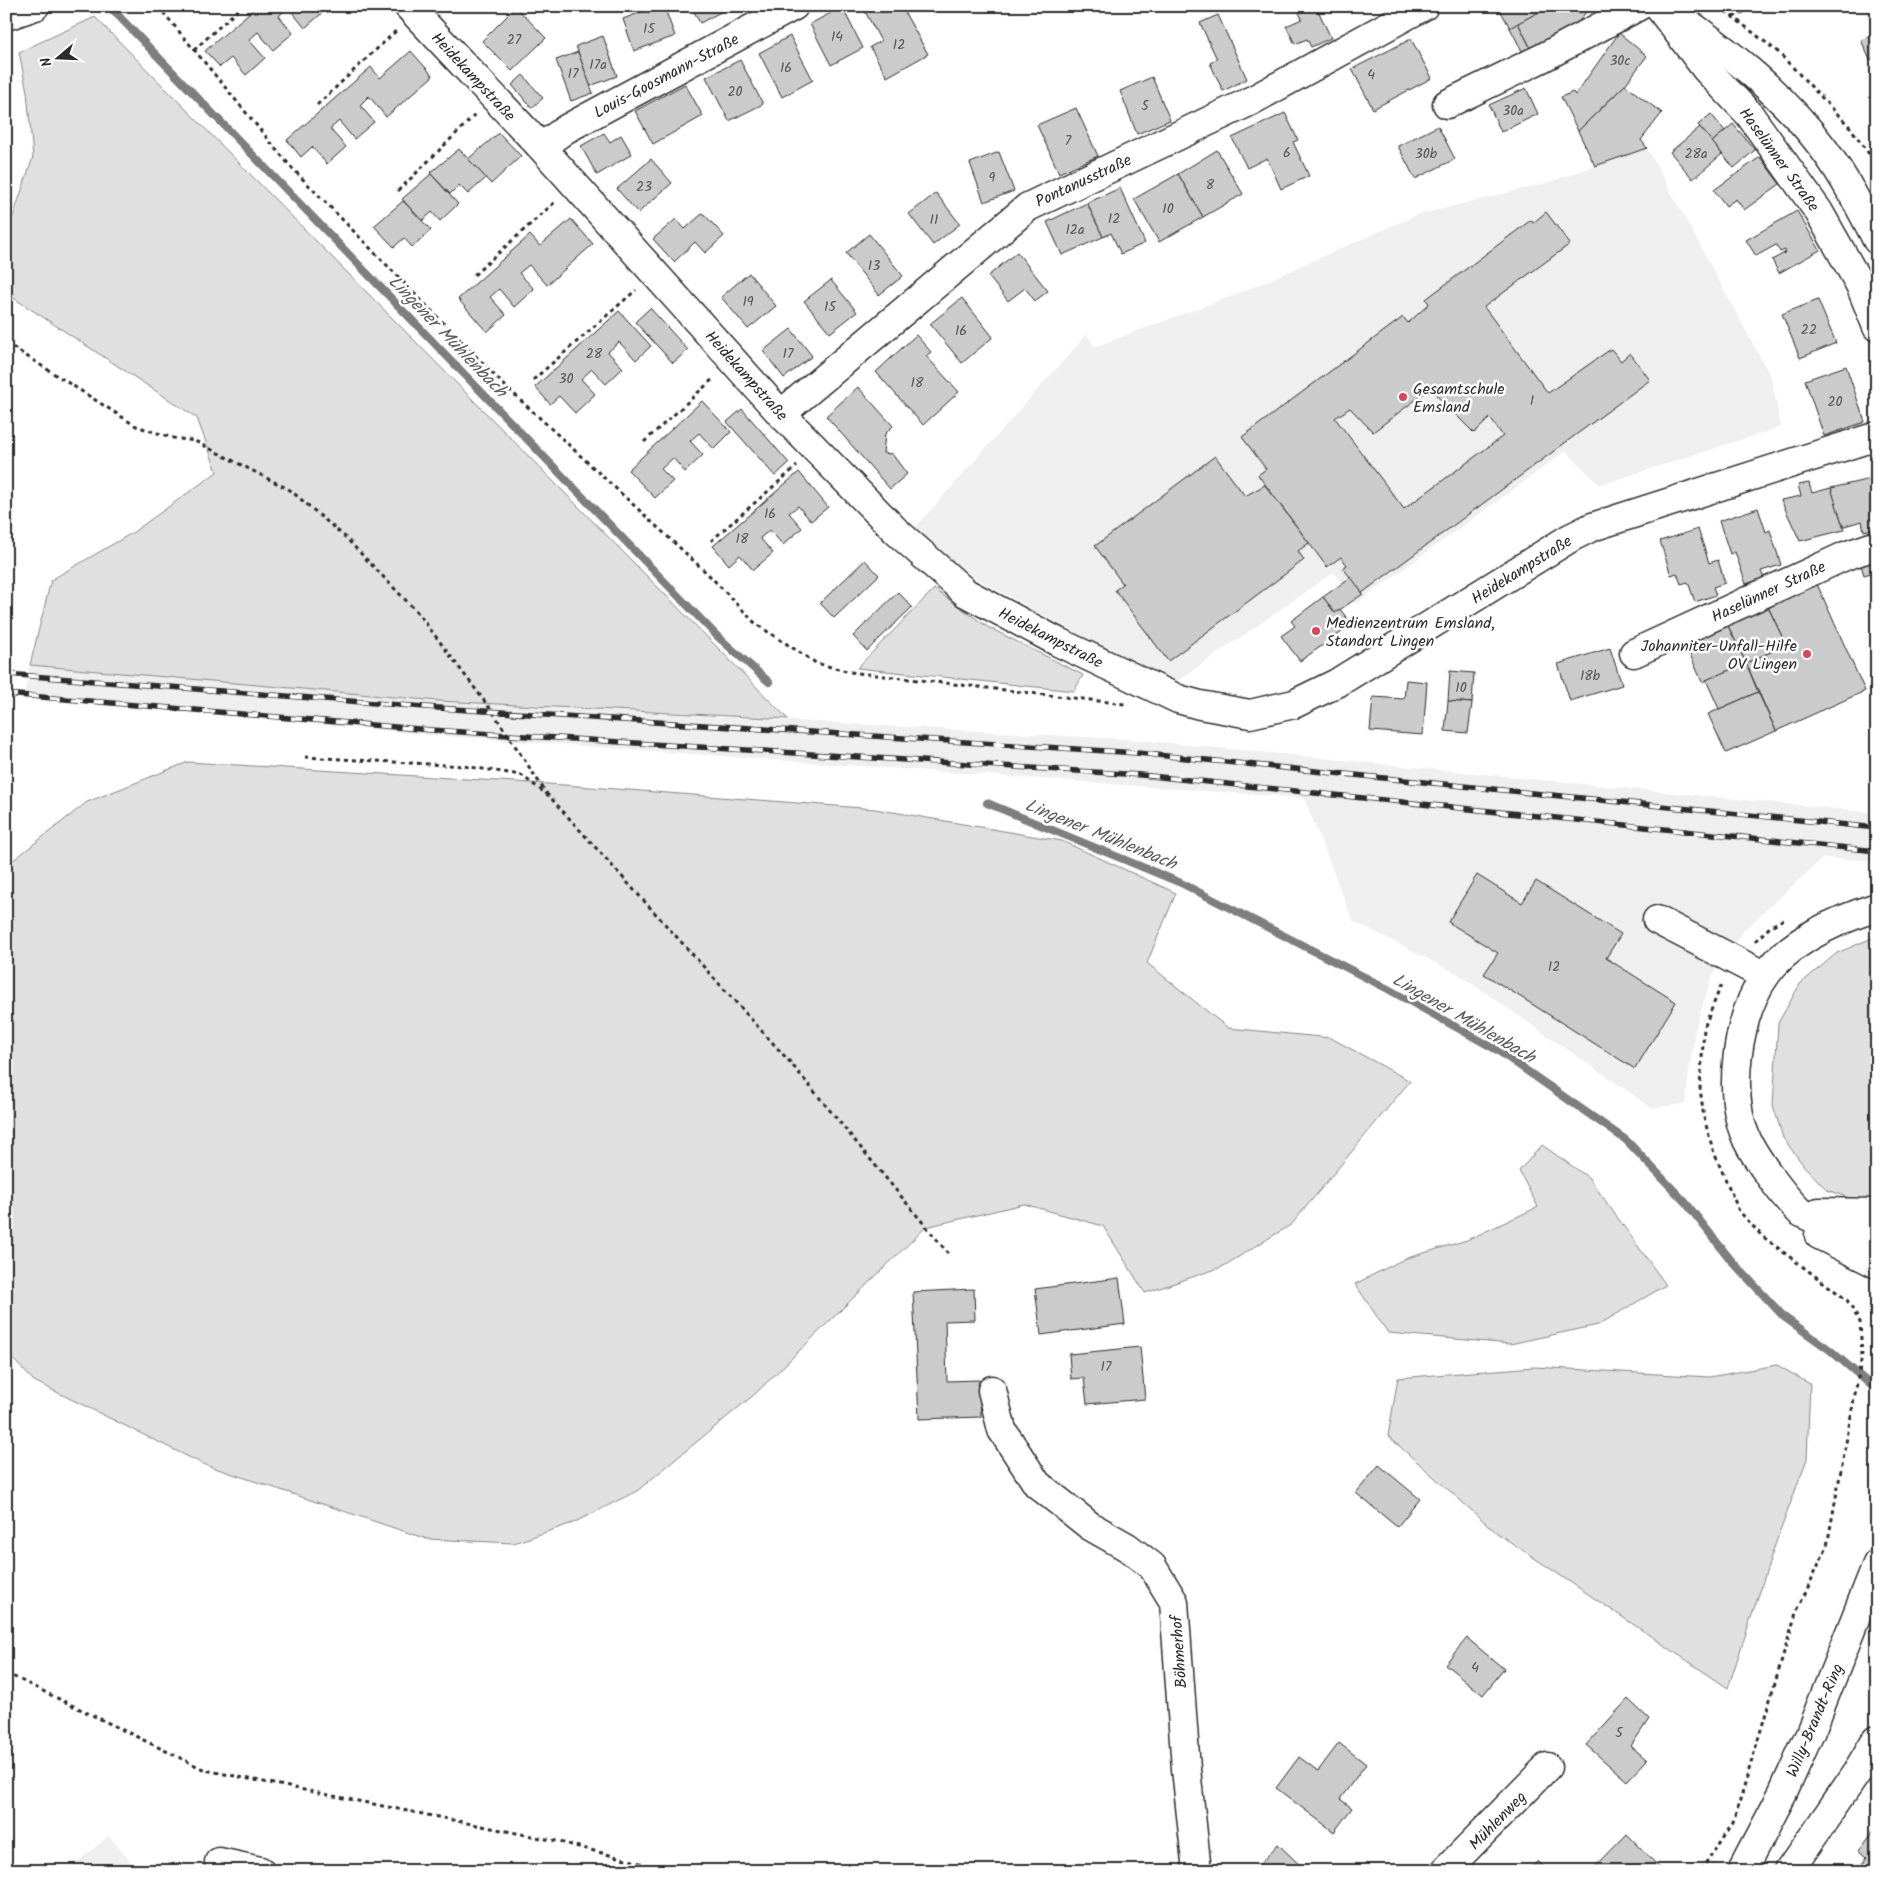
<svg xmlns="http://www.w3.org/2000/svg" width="1883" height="1877" viewBox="0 0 1883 1877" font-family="Kalam,sans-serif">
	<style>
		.built { fill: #efefef }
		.green { fill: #e0e0e0; stroke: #868686 }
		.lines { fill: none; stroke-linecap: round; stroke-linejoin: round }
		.stream { stroke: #7e7e7e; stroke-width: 8 }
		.building { fill: #cbcbcb; stroke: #2b2b2b; fill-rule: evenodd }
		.minor-casing { stroke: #2b2b2b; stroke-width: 31 }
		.major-casing { stroke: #2b2b2b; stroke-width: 31 }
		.path { stroke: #2b2b2b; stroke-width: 3; stroke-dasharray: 4 4; stroke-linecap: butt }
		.minor { stroke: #fff; stroke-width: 28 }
		.major { stroke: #fff; stroke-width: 28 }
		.rail-casing { stroke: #2b2b2b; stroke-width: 5.5 }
		.rail { stroke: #fff; stroke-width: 4; stroke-dasharray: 11; stroke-linecap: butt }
		.poi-dot { fill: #d1495b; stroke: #fff; stroke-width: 2 }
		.labels { text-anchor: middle; stroke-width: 5; stroke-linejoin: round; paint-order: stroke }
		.number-label { font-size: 14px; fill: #535353 }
		.street-label { font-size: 16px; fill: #2b2b2b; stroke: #fff }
		.poi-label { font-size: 16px; fill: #2b2b2b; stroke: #fff; text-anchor: start }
		.water-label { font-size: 18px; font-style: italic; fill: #5c5c5c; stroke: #fff }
	</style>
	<rect width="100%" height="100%" fill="#fff"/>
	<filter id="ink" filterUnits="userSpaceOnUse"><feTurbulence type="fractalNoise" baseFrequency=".02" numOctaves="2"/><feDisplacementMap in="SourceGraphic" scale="10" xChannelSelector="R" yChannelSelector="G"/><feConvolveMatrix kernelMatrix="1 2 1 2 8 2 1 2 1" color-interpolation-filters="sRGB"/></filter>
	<g filter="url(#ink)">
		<g class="built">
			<polygon points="1647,148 1771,377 1781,427 1600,485 1566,451 1357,603 1334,572 1172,685 977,579 940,553 915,528 1087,334 1094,347 1235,295 1417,215 1547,183"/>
			<polygon points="30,665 439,701 1139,740 1877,813 1877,861 1823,858 1744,930 1712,976 1695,1029 1685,1104 1652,1108 1458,974 1353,921 1304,798 430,735 24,695"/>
			<polygon points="109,1836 138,1871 66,1871"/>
		</g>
		<g class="green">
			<polygon points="95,17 788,719 439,701 30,665 51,580 132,533 217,472 197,418 6,293 6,237 33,157 27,92 19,52"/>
			<polygon points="934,589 988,627 1083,675 1074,691 857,668"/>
			<polygon points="188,762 564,785 875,809 1062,841 1176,893 1147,963 1228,1028 1331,1038 1410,1081 1292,1224 1222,1267 1145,1293 1103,1226 1024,1204 926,1227 755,1394 637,1491 573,1523 514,1543 427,1539 203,1464 34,1381 6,1352 6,866 87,802"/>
			<polygon points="1877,936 1877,1201 1858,1201 1827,1190 1804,1166 1783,1138 1773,1105 1778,1023 1800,984 1837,953"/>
			<polygon points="1542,1145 1589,1178 1666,1285 1598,1325 1510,1344 1388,1333 1355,1284 1404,1259 1467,1240 1538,1207 1519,1171"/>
			<polygon points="1777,1365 1810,1384 1807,1459 1775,1545 1728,1688 1497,1533 1388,1436 1398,1378 1534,1367 1709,1377"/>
		</g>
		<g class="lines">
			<g class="stream">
				<polyline points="109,6 717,636 769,682"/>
				<polyline points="987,803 1181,883 1388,989 1497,1050 1626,1140 1686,1203 1730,1259 1784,1317 1830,1350 1873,1387"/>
			</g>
		</g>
		<g class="building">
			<polygon points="257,6 330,6 305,28 288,7 279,16 293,33 273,50 258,32 249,40 265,58 246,75 231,58 220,67 205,51"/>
			<polygon points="657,6 664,6 675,36 634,51 623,19"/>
			<polygon points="691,6 732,6 700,23"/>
			<polygon points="862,6 901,6 928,54 887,77 870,47 881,41"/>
			<polygon points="1296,6 1316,6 1331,38 1311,47 1307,39 1295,44 1286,26 1302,19"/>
			<polygon points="1498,6 1545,6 1541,11 1510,28"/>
			<polygon points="1545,6 1585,6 1588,9 1575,27 1531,49 1518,23 1541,11"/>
			<polygon points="516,7 546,38 512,71 482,41"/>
			<polygon points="842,7 863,48 831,65 810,24"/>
			<polygon points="1218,15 1247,79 1223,91 1210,63 1217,59 1200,23"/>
			<polygon points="1518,23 1531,49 1523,53 1510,28"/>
			<polygon points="1619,33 1647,56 1625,85 1578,131 1561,97 1573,92 1575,95"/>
			<polygon points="1877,33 1877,56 1870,60 1861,40"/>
			<polygon points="603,36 617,76 590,86 576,46"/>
			<polygon points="790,36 813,80 782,97 759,53"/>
			<polygon points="1411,39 1432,78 1373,109 1352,69"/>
			<polygon points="411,51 433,76 386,117 369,96 360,105 374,122 354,139 339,121 330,129 346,147 327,164 312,147 301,157 287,140 371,67 380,78"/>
			<polygon points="578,52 593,93 571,101 556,60"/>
			<polygon points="740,60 763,104 729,121 706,77"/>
			<polygon points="523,75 543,98 532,108 512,85"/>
			<polygon points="1152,77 1170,120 1137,134 1120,91"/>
			<polygon points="685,84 703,116 653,144 635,111"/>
			<polygon points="1625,85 1662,113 1641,140 1647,148 1595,166 1578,131"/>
			<polygon points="1526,88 1538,114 1501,132 1489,105"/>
			<polygon points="1076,108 1098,156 1059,173 1037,125"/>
			<polygon points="1285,113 1298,140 1293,142 1309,176 1281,189 1267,158 1247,168 1232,138"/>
			<polygon points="1711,114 1725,131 1712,142 1698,125"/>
			<polygon points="1733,124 1755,150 1734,168 1712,142"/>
			<polygon points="1438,126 1455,159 1415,179 1398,146"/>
			<polygon points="1700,127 1722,154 1693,179 1670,152"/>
			<polygon points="499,133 521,156 491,184 468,159"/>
			<polygon points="604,133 610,142 621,135 632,154 597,175 581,146"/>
			<polygon points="459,149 486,178 468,194 459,185 450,194 430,173"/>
			<polygon points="1217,150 1243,194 1203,217 1178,174"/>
			<polygon points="999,152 1014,191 984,202 970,163"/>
			<polygon points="1760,157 1780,184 1744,210 1736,199 1726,206 1714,190"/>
			<polygon points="651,159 672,183 638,213 617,189"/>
			<polygon points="431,174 458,204 440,221 432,212 422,221 402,199"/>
			<polygon points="1178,174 1203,217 1159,242 1134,199"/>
			<polygon points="1120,188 1145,243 1121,254 1111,233 1103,237 1087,203"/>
			<polygon points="936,193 960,224 933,245 909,214"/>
			<polygon points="403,201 431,230 412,247 404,238 394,247 374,226"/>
			<polygon points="1087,203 1103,237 1062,255 1047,222"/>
			<polygon points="1797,211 1820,250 1779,273 1772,260 1786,252 1785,250 1780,252 1776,245 1756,256 1746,240"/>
			<path d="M1546 212 1570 244 1484 307 1548 393 1611 349 1621 361 1630 353 1650 380 1362 593 1343 568 1347 565 1341 557 1327 567 1258 475 1266 469 1242 437 1403 317 1408 323 1429 304 1426 299 1531 220 1533 223ZM1430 389 1474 433 1490 418 1503 436 1404 509 1335 418 1350 408 1373 432Z"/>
			<polygon points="703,213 724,236 705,253 695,242 674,262 653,239 676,219 685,229"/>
			<polygon points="571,219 593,244 547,285 529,265 519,273 534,289 514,307 499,289 490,297 506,315 487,332 458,299 530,235 540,246"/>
			<polygon points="869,234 903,276 879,295 846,253"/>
			<polygon points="1017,252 1048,291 1035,301 1025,288 1008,301 988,276"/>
			<polygon points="749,273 776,306 748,329 721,297"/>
			<polygon points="831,280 857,312 830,333 804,301"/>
			<polygon points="962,298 993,337 962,363 930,324"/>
			<polygon points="1818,300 1836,343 1800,358 1782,314"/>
			<polygon points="650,308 688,350 673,363 635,322"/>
			<polygon points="619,311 651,346 636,360 619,342 608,352 623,368 606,384 592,369 581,379 595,394 575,413 559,396 550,404 535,387"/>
			<polygon points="791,329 812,356 784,378 763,351"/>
			<polygon points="916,335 931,352 926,356 959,392 923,425 876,372"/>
			<polygon points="1846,366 1865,422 1824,436 1805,380"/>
			<polygon points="858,387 893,426 885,434 883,453 892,454 907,474 890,489 826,416"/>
			<polygon points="702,401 731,432 714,449 699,433 690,441 703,455 685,472 673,458 661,469 673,481 655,498 628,470"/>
			<polygon points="742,409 789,463 775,476 727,422"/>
			<polygon points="1215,456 1245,496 1265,485 1309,543 1298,551 1304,560 1168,661 1115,590 1123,584 1095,546"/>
			<polygon points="799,472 828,507 811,521 798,506 789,513 802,528 783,545 770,530 760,538 773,553 753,570 740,555 729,565 713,546"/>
			<polygon points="1875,478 1877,528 1864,531 1862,521 1841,527 1831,488"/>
			<polygon points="1809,483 1812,493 1831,488 1844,530 1800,541 1781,500 1801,496 1798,485"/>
			<polygon points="1758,508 1766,532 1770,530 1781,565 1761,571 1764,578 1746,584 1735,552 1730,554 1719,521"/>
			<polygon points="1698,529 1709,563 1718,560 1725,583 1713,587 1716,595 1695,602 1688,582 1681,584 1677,573 1671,575 1660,541"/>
			<polygon points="1872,557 1877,571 1864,575 1860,562"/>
			<polygon points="865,560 879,575 834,618 820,603"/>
			<polygon points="1351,577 1363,594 1335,613 1323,597"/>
			<polygon points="1817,584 1865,691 1776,731 1746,663 1786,645 1768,607"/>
			<polygon points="898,592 912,607 867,651 853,636"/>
			<polygon points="1323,597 1335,613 1340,609 1352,625 1300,661 1281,636 1295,626 1291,621"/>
			<polygon points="1768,607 1786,645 1746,663 1728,626"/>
			<polygon points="1728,626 1746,663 1702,682 1686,645"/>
			<polygon points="1610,648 1622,685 1570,701 1558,664"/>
			<polygon points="1746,663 1758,692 1719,709 1706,680"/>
			<polygon points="1450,671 1474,673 1472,703 1448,701"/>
			<polygon points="1406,680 1427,682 1423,735 1370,731 1373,697 1404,699"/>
			<polygon points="1758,692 1776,731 1726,753 1708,714"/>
			<polygon points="1448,701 1472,703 1468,733 1445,731"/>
			<polygon points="1477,875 1522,903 1536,881 1621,934 1606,958 1676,1002 1635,1069 1484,974 1498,953 1448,922"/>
			<polygon points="1119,1278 1125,1324 1041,1335 1035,1289"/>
			<polygon points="974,1289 975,1320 945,1321 947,1381 979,1380 981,1417 919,1419 913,1292"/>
			<polygon points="1140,1347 1145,1399 1087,1404 1084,1378 1071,1379 1069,1354"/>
			<polygon points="1379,1465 1420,1499 1397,1527 1356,1493"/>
			<polygon points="1467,1638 1504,1669 1483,1695 1445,1664"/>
			<polygon points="1628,1699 1649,1719 1631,1746 1647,1760 1627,1781 1586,1745"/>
			<polygon points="1339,1743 1366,1764 1340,1799 1352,1808 1334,1832 1276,1788 1299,1757 1318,1771"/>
			<polygon points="1877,1826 1877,1871 1857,1871 1867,1857 1859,1850"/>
			<polygon points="1627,1834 1663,1871 1597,1871 1594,1868"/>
			<polygon points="1278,1844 1306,1871 1254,1871"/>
			<polygon points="1538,1861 1547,1871 1527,1871"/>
		</g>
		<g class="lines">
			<g class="minor-casing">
				<g id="minor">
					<polyline points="408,6 541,147 781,414 896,531 966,593 1058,642 1178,699 1200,705 1250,714 1294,704 1337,683 1570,538 1592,527 1877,436"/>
					<polyline points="1658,6 1706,69 1749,114 1819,212 1860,285 1877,327"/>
					<path d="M1674 14C1727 49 1785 97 1823 148 1844 176 1861 209 1877 240"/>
					<polyline points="6,16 35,6"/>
					<polyline points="1447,104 1542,58 1639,6"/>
					<polyline points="541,147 566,129 794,6"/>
					<polyline points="781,414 1028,207 1251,101 1424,6"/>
					<polyline points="1634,653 1845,556 1877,545"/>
					<path d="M1877 907C1837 920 1790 940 1765 976 1737 1017 1726 1094 1747 1140 1756 1159 1784 1197 1799 1211 1806 1218 1863 1236 1877 1241"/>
					<polyline points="1657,920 1765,976"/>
					<polyline points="1819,1212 1877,1213"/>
					<polyline points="1819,1235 1877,1264"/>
					<polyline points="992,1390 1002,1430 1037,1484 1090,1526 1127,1547 1152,1566 1174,1602 1186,1769 1197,1871"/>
					<polyline points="219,1862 260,1871"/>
					<polyline points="1445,1871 1547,1767"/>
					<polyline points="1789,1871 1858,1771 1877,1739"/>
				</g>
			</g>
			<g class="major-casing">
				<polyline id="major" points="1742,1871 1783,1793 1810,1733 1877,1564"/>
			</g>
			<g class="path">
				<polyline points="158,6 291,167 502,383 708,574 756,624 816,663 850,672 1125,704"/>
				<polyline points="1719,6 1778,52 1850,127 1877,165"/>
				<polyline points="1733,17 1757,6"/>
				<polyline points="194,50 242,6"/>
				<polyline points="317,105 397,30"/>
				<polyline points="398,191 476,114"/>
				<polyline points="474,275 555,202"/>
				<polyline points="6,343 136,426 173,438 195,441 290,490 345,537 418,613 492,711 547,794"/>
				<polyline points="533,380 636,290"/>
				<polyline points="644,442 714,378"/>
				<polyline points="711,541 797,466"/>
				<polyline points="305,757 464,766 521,775 549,796 789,1061 948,1253"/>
				<polyline points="1755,941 1771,926 1786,918"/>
				<polyline points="6,1673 205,1770 556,1841 671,1871"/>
				<polyline points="1701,1871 1733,1823 1796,1613 1827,1546 1862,1356 1860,1322 1847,1300 1762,1236 1739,1211 1713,1150 1704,1118 1700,1088 1704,1028 1722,983"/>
			</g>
			<use href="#minor" class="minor"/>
			<use href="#major" class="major"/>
			<g class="rail-casing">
				<g id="rail">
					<polyline points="6,674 438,708 1137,753 1877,828"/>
					<polyline points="6,694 431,730 1141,775 1877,851"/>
				</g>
			</g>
			<use href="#rail" class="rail"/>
		</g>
	</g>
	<g class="poi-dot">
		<circle cx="1403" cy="397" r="5"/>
		<circle cx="1316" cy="631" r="5"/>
		<circle cx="1807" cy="654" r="5"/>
	</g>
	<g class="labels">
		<g class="number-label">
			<text x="649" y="33">15</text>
			<text x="837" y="41">14</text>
			<text x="514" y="44">27</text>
			<text x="899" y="49">12</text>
			<text x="1620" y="65">30c</text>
			<text x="598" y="69">17a</text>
			<text x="786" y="72">16</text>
			<text x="573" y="78">17</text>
			<text x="1371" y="79">4</text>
			<text x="735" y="96">20</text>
			<text x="1145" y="110">5</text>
			<text x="1513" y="115">30a</text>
			<text x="1068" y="145">7</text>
			<text x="1287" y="157">6</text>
			<text x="1426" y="158">30b</text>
			<text x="1696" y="158">28a</text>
			<text x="992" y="182">9</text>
			<text x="1210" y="189">8</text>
			<text x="644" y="191">23</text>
			<text x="1168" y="213">10</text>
			<text x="1114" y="223">12</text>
			<text x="934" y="224">11</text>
			<text x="1075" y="234">12a</text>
			<text x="874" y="270">13</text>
			<text x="748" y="306">19</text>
			<text x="830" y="311">15</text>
			<text x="1809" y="334">22</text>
			<text x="961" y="335">16</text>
			<text x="594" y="358">28</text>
			<text x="788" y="358">17</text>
			<text x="566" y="383">30</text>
			<text x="917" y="387">18</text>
			<text x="1532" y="405">1</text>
			<text x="1835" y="406">20</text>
			<text x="770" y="518">16</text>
			<text x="742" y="543">18</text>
			<text x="1590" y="680">18b</text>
			<text x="1461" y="692">10</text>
			<text x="1554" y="971">12</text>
			<text x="1106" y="1371">17</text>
			<text x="1475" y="1672">4</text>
			<text x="1619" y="1737">5</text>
		</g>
		<g class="street-label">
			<text transform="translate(666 75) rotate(-28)" y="6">Louis-Goosmann-Straße</text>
			<text transform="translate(474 76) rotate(47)" y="6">Heidekampstraße</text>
			<text transform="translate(1780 159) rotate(54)" y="6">Haselünner Straße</text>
			<text transform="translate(1083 180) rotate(-25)" y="6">Pontanusstraße</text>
			<text transform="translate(747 375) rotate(48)" y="6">Heidekampstraße</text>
			<text transform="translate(1521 569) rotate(-32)" y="6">Heidekampstraße</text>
			<text transform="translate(1768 591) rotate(-25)" y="6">Haselünner Straße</text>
			<text transform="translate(1051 637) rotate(27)" y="6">Heidekampstraße</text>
			<text transform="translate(1178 1652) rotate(-94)" y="6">Böhmerhof</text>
			<text transform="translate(1814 1720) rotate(-67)" y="6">Willy-Brandt-Ring</text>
			<text transform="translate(1497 1820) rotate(-46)" y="6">Mühlenweg</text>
		</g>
		<g class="poi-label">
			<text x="1413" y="394">Gesamtschule<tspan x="1413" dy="18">Emsland</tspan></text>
			<text x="1326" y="628">Medienzentrum Emsland,<tspan x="1326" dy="18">Standort Lingen</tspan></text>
			<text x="1797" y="651" text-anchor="end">Johanniter-Unfall-Hilfe<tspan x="1797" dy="18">OV Lingen</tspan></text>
		</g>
		<g class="water-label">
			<text transform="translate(448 336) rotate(46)" y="6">Lingener Mühlenbach</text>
			<text transform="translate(1101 834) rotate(22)" y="6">Lingener Mühlenbach</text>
			<text transform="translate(1464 1018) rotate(30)" y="6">Lingener Mühlenbach</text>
		</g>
	</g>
	<rect width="1883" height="1877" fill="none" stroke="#fff" stroke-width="25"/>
	<rect x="12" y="12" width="1858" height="1852" fill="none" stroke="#2b2b2b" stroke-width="2" filter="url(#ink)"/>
	<g transform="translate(58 58) rotate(251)" stroke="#ffffff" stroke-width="4" paint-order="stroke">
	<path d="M0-4L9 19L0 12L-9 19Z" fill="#2b2b2b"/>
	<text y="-8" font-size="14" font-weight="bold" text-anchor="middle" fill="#2b2b2b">N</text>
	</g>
</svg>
